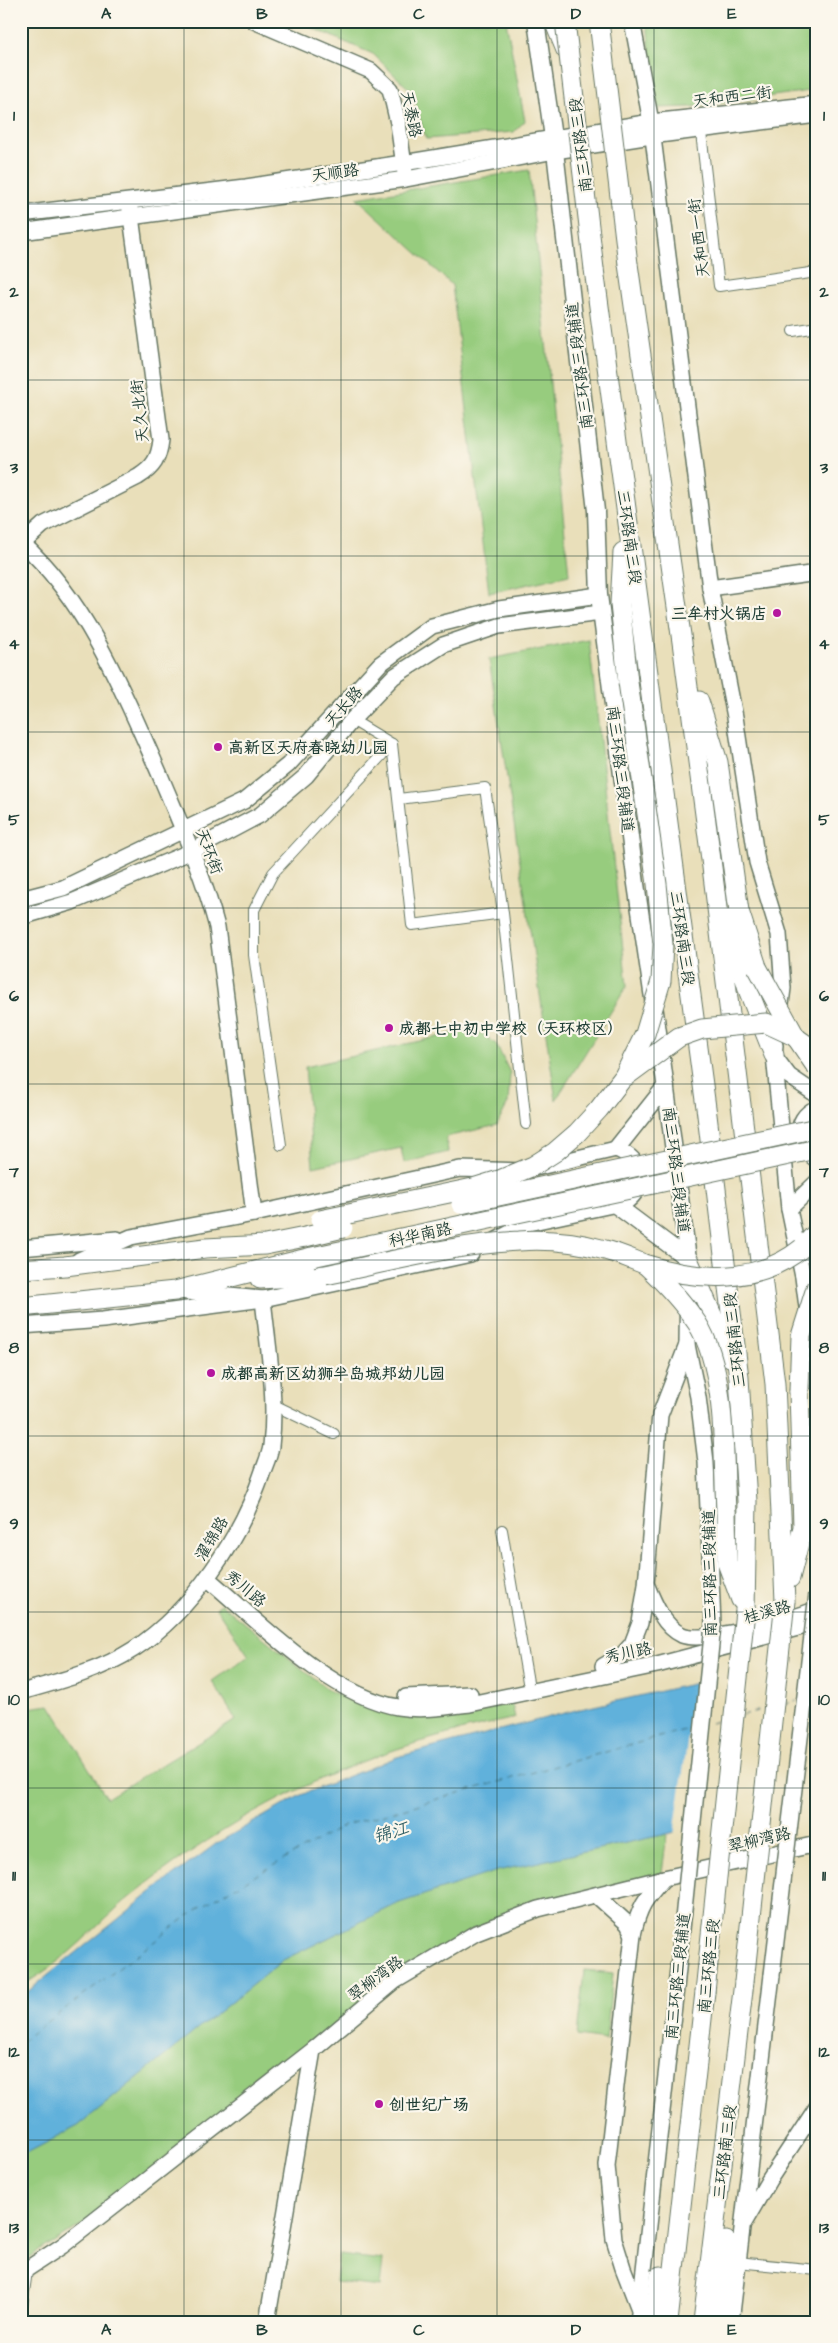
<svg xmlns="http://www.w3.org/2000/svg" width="838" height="2343" viewBox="0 0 838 2343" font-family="'Architects Daughter','LXGW WenKai TC',sans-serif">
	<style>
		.green { fill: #97cc7e; stroke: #5b8459 }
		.water { fill: #60b1db; stroke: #407788 }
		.pier { fill: #e9dfba }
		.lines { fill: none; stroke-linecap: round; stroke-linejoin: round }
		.ferry { stroke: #326066; stroke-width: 1; stroke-dasharray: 6 5; stroke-linecap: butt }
		.street-casing { stroke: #667663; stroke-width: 12 }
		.secondary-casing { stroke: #667663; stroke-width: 18 }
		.primary-casing { stroke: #667663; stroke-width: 19 }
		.highway-casing { stroke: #667663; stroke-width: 21 }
		.street { stroke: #fff; stroke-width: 10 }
		.secondary { stroke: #fff; stroke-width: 15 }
		.primary { stroke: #fff; stroke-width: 16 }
		.highway { stroke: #fff; stroke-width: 19 }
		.secondary-bridge-casing { stroke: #667663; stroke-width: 18; stroke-linecap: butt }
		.highway-bridge-casing { stroke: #667663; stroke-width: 21; stroke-linecap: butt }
		.secondary-bridge { stroke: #fff; stroke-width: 15 }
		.highway-bridge { stroke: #fff; stroke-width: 19 }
		.grid { fill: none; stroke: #1f3d34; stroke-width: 1; stroke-opacity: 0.55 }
		.poi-dot { fill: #b5179e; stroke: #fbf7ec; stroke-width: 2 }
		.labels { text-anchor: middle; stroke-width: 4.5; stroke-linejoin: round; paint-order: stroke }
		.street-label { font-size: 16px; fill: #1f3d34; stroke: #fbf7ec }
		.poi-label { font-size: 16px; font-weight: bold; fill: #1f3d34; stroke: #fbf7ec; text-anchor: start }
		.water-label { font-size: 18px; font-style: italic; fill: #326066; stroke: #fbf7ec }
		.neatline { fill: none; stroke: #1f3d34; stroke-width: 2 }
		.grid-label { font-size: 16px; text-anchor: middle; font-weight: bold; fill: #1f3d34 }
	</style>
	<rect width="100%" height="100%" fill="#fbf7ec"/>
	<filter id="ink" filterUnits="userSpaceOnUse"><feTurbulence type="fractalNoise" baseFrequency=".02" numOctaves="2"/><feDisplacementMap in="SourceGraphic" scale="10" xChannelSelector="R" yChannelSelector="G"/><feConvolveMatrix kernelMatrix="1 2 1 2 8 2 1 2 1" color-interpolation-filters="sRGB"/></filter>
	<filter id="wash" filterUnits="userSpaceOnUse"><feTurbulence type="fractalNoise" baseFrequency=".0096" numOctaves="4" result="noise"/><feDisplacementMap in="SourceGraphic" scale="20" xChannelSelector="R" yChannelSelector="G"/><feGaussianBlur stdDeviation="1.12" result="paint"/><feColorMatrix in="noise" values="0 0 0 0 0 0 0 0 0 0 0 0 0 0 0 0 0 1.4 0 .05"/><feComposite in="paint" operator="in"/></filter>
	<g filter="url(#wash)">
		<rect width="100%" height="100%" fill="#e9dfba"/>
		<g class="green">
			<polygon points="296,21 506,21 525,121 514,132 426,139 412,92 373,54"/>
			<polygon points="647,21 817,21 817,90 691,107 655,108"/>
			<polygon points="529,170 569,575 489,593 452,285 357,198"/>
			<polygon points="589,640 627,986 556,1100 489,659"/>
			<polygon points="468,1030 483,1034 496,1044 510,1073 508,1103 497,1125 446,1137 448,1152 404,1163 401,1148 313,1167 305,1067"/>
			<path d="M221 1604 330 1691 359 1705 395 1714 436 1716 512 1704 515 1718C470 1728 424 1739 380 1755 292 1787 208 1834 135 1893 109 1913 87 1938 61 1959 49 1969 35 1977 21 1987V1709L50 1705 107 1798 236 1720 212 1681 249 1656 216 1608Z"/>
			<polygon points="667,1834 662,1873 473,1929 246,2097 88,2221 21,2262 21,2156 78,2126 283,1960 399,1903 496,1871"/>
			<polygon points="584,1970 613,1973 606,2040 577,2036"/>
			<polygon points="339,2255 383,2260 380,2287 336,2282"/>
		</g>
		<polygon class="water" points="817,1656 817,1797 667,1834 497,1871 399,1903 283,1960 78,2126 21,2156 21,1997 163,1883 217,1843 301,1795 397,1757 576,1710"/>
		<polygon class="pier" points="817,1653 817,1762 813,1801 674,1835 696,1680"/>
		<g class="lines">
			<g class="ferry">
				<polyline points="784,1704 797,1701"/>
				<polyline points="742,1715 765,1709"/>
				<polyline points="711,1723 724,1719"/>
				<polyline points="21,2042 200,1907 345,1825 695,1727"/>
			</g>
		</g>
	</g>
	<g filter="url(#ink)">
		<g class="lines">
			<g class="street-casing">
				<g id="street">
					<polyline points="700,124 719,286 817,272"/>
					<polyline points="793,331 817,327"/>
					<polyline points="352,720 392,744 412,925 503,913"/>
					<polyline points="399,799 485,788 503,913 526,1124"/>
					<polyline points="281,1145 254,955 254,910 273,873 392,744"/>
					<polyline points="274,1405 334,1434"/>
					<polyline points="502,1530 528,1682"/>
					<polyline points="737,2262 817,2270"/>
					<polyline points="21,2314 27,2271"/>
				</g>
			</g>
			<g class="secondary-casing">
				<g id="secondary">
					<polyline points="254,21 371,71 390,89 398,123 405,173"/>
					<polyline points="632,21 651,122 710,588 735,717 757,862 779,934 783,988 780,1012"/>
					<polyline points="21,214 246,187 403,163 651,122 817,104"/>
					<polyline points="21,232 406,179 555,151 651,136 817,115"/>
					<path d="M21 542C87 601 125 695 160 775 181 825 203 874 217 927L254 1214"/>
					<path d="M23 543 43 525 138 477C154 467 159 458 161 440L130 209"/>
					<polyline points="710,588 817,573"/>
					<polyline points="21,899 63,888 244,801 288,765 380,664 432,626 499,609 599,595"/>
					<polyline points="21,917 72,902 91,894 192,851 260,815 306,776 352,720 393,677 443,645 499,626 601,613"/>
					<polyline points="775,1045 774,1055 789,1209 803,1277 817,1383"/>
					<polyline points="774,1056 789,1076 817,1095"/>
					<path d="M817 1108C791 1119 797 1147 817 1160"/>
					<polyline points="789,1209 817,1182"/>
					<polyline points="21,1248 117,1239"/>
					<path d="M79 1260 131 1237 254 1214 460 1169 522 1171 616 1149C643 1160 649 1183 626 1202L528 1223 495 1241"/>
					<polyline points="688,1263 687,1345 698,1397 706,1462 713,1625"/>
					<polyline points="186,1292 263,1299 471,1254"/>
					<path d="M21 1326 103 1320 263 1299C268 1348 277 1397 271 1446 270 1454 266 1463 263 1471 242 1536 192 1611 134 1649 100 1671 60 1681 21 1692"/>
					<path d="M207 1578C258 1621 331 1696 398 1707 421 1711 447 1707 470 1704L657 1665 817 1623"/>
					<path d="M647 1586C654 1603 664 1627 682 1635 705 1644 792 1619 817 1609"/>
					<polyline points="603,1666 622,1655 632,1644 640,1623 646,1585 660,1415 687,1345"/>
					<polyline points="406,1697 470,1694"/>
					<polyline points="596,1895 628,1924 633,1935 607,2166 614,2239 623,2268 639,2309"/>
					<path d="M633 1935C639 1906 645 1899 664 1878"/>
					<polyline points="744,2223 769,2180 817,2107"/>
					<polyline points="21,2273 62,2246 313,2050 395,1981 476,1933 538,1909 664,1878 817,1844"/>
					<polyline points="267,2322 313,2050"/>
					<polyline points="638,2322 676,1988"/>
					<polyline points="731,2322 772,1975"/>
				</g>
			</g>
			<g class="primary-casing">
				<g id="primary">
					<polyline points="536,21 555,151 596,511 599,595 636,884 662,1059 688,1259"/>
					<polyline points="616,1149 666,1086"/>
					<polyline points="617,1206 688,1259"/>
				</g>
			</g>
			<g class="highway-casing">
				<g id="highway">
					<polyline points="554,21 566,50"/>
					<polyline points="628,264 682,642 712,867 768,1326 775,1384 785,1601"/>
					<polyline points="594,269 707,1115 739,1378 747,1501 745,1611"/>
					<polyline points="623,552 620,604 628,682"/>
					<polyline points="699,701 718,762 739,911 757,967"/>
					<polyline points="727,919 749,992 774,1055"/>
					<polyline points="802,1248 817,1232"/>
					<polyline points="688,1259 730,1357"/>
					<polyline points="21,1269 65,1266 205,1248 265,1245 305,1237"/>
					<polyline points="260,1279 325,1275"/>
					<polyline points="21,1307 175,1291 312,1257"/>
					<polyline points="726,1511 727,1563 741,1600"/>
					<polyline points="790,1578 803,1527 799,1391"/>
					<polyline points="654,2322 660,2276"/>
					<polyline points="668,2322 705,1992"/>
					<polyline points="703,2322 744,1982"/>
					<polyline points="722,2322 720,2292 726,2241"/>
				</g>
			</g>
			<use href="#street" class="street"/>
			<use href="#secondary" class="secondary"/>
			<use href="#primary" class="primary"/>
			<use href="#highway" class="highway"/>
			<g class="secondary-bridge-casing">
				<g id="secondary-bridge">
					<polyline points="772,1975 817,1594"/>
					<polyline points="676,1988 713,1625"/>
				</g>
			</g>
			<g class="highway-bridge-casing">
				<g id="highway-bridge">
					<polyline points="565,21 594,269"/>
					<polyline points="599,21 628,264"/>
					<polyline points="757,967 794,1034 817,1068"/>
					<polyline points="624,1076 645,1034 661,981 663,944 657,884 628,682"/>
					<polyline points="461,1204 817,1128"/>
					<polyline points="320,1220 473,1188 502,1179 533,1166 555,1152 577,1133 599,1109 622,1079 679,1037 702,1029 766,1023 792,1035 817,1052"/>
					<polyline points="305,1237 343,1228"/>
					<polyline points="312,1257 817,1149"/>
					<path d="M646 1265C664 1282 683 1302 697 1323 727 1370 723 1456 726 1511"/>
					<path d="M325 1275C389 1262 454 1244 519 1241 547 1239 577 1242 605 1250 618 1253 631 1259 644 1264 697 1281 757 1285 802 1248"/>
					<polyline points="799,1391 801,1336 817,1285"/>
					<polyline points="744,1982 785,1601"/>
					<polyline points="705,1992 745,1611"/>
				</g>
			</g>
			<use href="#secondary-bridge" class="secondary-bridge"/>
			<use href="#highway-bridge" class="highway-bridge"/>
		</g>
	</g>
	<path class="grid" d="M184 21V2322M341 21V2322M497 21V2322M654 21V2322M21 204H817M21 380H817M21 556H817M21 732H817M21 908H817M21 1084H817M21 1260H817M21 1436H817M21 1612H817M21 1788H817M21 1964H817M21 2140H817"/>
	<g class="poi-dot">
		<circle cx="777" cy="613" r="5"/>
		<circle cx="218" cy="747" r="5"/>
		<circle cx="389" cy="1028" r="5"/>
		<circle cx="211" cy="1373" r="5"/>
		<circle cx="379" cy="2104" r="5"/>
	</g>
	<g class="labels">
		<g class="street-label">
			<text transform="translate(732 96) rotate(-7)" y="6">天和西二街</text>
			<text transform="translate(412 114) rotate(78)" y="6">天泰路</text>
			<text transform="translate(580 145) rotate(-97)" y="6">南三环路三段</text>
			<text transform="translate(335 172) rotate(-8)" y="6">天顺路</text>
			<text transform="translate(698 238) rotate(-97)" y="6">天和西一街</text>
			<text transform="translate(579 366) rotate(-97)" y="6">南三环路三段辅道</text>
			<text transform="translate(139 411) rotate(-96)" y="6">天久北街</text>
			<text transform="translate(630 537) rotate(82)" y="6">三环路南三段</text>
			<text transform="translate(343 706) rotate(-48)" y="6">天长路</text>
			<text transform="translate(621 769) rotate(83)" y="6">南三环路三段辅道</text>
			<text transform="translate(210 851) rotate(69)" y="6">天环街</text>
			<text transform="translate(683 938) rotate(82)" y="6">三环路南三段</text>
			<text transform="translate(677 1170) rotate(83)" y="6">南三环路三段辅道</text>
			<text transform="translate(420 1234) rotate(-12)" y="6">科华南路</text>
			<text transform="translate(734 1340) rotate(-96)" y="6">三环路南三段</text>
			<text transform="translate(211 1538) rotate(-59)" y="6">濯锦路</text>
			<text transform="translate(709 1573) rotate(-91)" y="6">南三环路三段辅道</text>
			<text transform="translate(246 1588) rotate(40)" y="6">秀川路</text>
			<text transform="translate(767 1611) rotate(-15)" y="6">桂溪路</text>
			<text transform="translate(628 1652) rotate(-12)" y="6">秀川路</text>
			<text transform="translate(759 1839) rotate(-13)" y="6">翠柳湾路</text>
			<text transform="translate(708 1966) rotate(-84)" y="6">南三环路三段</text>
			<text transform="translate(677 1976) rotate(-84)" y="6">南三环路三段辅道</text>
			<text transform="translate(375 1978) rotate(-37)" y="6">翠柳湾路</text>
			<text transform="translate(724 2152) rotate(-83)" y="6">三环路南三段</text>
		</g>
		<g class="poi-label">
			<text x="767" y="619" text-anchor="end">三牟村火锅店</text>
			<text x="228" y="753">高新区天府春晓幼儿园</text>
			<text x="399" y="1034">成都七中初中学校（天环校区）</text>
			<text x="221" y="1379">成都高新区幼狮半岛城邦幼儿园</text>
			<text x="389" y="2110">创世纪广场</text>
		</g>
		<g class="water-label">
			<text transform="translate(391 1832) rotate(-17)" y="6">锦江</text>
		</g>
	</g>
	<rect width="838" height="2343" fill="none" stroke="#fbf7ec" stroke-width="55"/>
	<rect x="28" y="28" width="782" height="2288" class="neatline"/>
	<g class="grid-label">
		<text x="106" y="19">A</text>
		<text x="262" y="19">B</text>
		<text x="419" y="19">C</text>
		<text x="576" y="19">D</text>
		<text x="732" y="19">E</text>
		<text x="14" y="121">1</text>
		<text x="824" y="121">1</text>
		<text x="14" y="297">2</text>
		<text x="824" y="297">2</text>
		<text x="14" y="473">3</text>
		<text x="824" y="473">3</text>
		<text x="14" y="649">4</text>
		<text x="824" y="649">4</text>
		<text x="14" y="825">5</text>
		<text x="824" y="825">5</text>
		<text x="14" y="1001">6</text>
		<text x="824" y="1001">6</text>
		<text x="14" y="1177">7</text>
		<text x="824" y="1177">7</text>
		<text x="14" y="1353">8</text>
		<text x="824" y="1353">8</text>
		<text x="14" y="1529">9</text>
		<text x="824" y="1529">9</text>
		<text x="14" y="1705">10</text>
		<text x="824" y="1705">10</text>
		<text x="14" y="1881">11</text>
		<text x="824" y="1881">11</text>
		<text x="14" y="2057">12</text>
		<text x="824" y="2057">12</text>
		<text x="14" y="2233">13</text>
		<text x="824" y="2233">13</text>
		<text x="106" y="2335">A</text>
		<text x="262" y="2335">B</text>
		<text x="419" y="2335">C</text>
		<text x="576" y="2335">D</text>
		<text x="732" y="2335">E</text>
	</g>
</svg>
